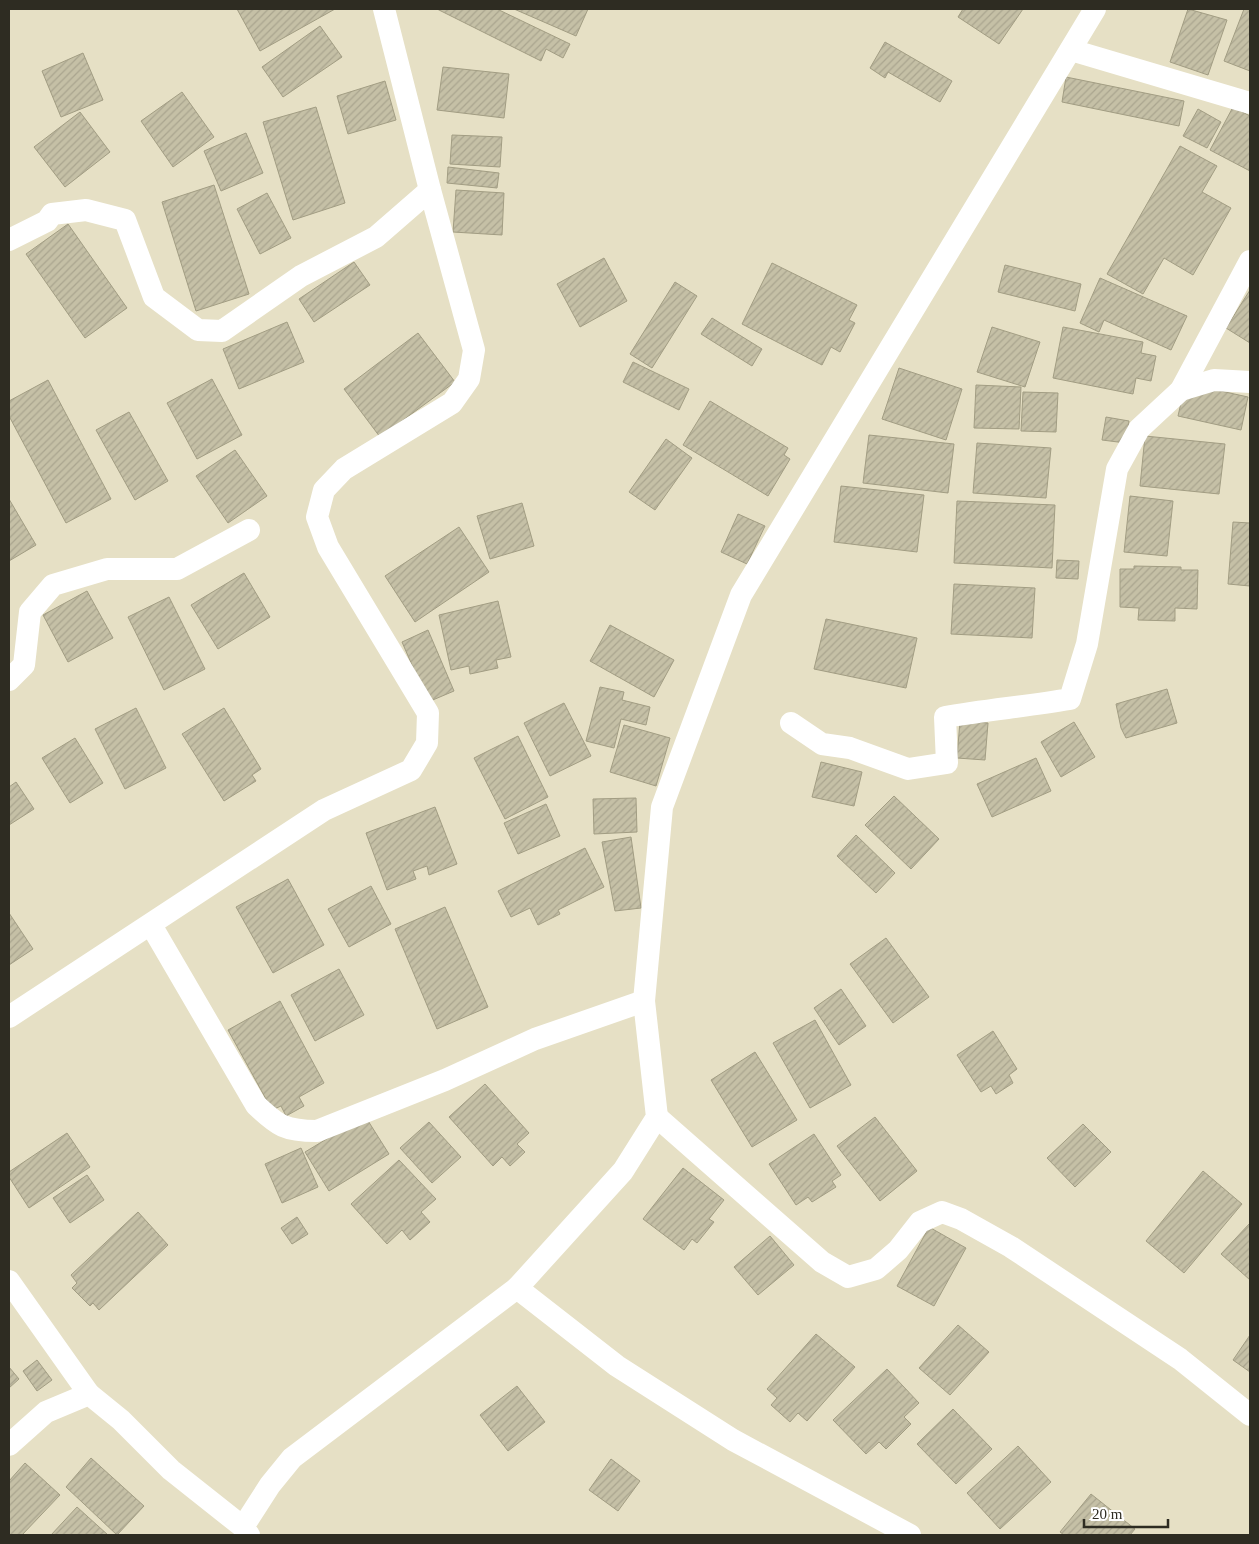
<svg xmlns="http://www.w3.org/2000/svg" width="1259" height="1544" viewBox="0 0 1259 1544" font-family="Georgia,serif">
	<style>
		.building { fill: url(#building-hatch); stroke: #a29d83 }
		.lines { fill: none; stroke-linecap: round; stroke-linejoin: round }
		.street { stroke: #fff; stroke-width: 22 }
	</style>
	<defs>
		<pattern id="building-hatch" width="6" height="6" patternUnits="userSpaceOnUse" patternTransform="scale(1.25)"><rect width="6" height="6" fill="#c5c0a6"/><path d="M-1 1l2-2M0 6l6-6M5 7l2-2" fill="none" stroke="#aaa58f"/></pattern>
	</defs>
	<rect width="100%" height="100%" fill="#e6e0c5"/>
	<g class="building">
		<polygon points="237,9 335,9 260,51"/>
		<polygon points="437,9 497,9 570,44 563,58 546,49 541,61"/>
		<polygon points="514,9 588,9 576,36"/>
		<polygon points="963,9 1023,9 999,44 958,17"/>
		<polygon points="1188,9 1227,20 1208,75 1170,62"/>
		<polygon points="1244,9 1250,9 1250,71 1224,61"/>
		<polygon points="320,26 342,57 283,97 262,67"/>
		<polygon points="885,42 952,81 940,102 888,72 885,78 870,68"/>
		<polygon points="83,53 103,100 61,117 42,71"/>
		<polygon points="443,67 509,74 504,118 437,110"/>
		<polygon points="1066,77 1184,101 1179,126 1062,102"/>
		<polygon points="385,81 396,120 348,134 337,96"/>
		<polygon points="182,92 214,137 173,167 141,121"/>
		<polygon points="316,107 345,203 293,220 263,122"/>
		<polygon points="1233,107 1250,116 1250,171 1210,150"/>
		<polygon points="1198,109 1221,122 1207,148 1183,136"/>
		<polygon points="80,112 110,152 65,187 34,147"/>
		<polygon points="246,133 263,173 221,191 204,151"/>
		<polygon points="452,135 502,137 500,167 450,164"/>
		<polygon points="1180,146 1217,166 1202,192 1231,208 1193,275 1164,258 1143,294 1107,274"/>
		<polygon points="448,167 499,173 497,188 447,183"/>
		<polygon points="214,185 249,294 196,311 162,202"/>
		<polygon points="456,190 504,193 502,235 453,232"/>
		<polygon points="267,193 291,238 260,254 237,209"/>
		<polygon points="68,224 127,308 85,338 26,254"/>
		<polygon points="604,258 627,301 580,327 557,284"/>
		<polygon points="354,262 370,285 314,322 299,299"/>
		<polygon points="772,263 857,305 849,320 855,323 840,352 831,347 822,365 742,324"/>
		<polygon points="1005,265 1081,284 1075,311 998,292"/>
		<polygon points="1100,278 1187,316 1171,350 1104,320 1099,332 1080,323"/>
		<polygon points="675,282 697,296 652,368 630,354"/>
		<polygon points="1250,290 1250,343 1226,328"/>
		<polygon points="712,318 762,349 752,366 701,334"/>
		<polygon points="287,322 304,362 239,389 223,349"/>
		<polygon points="992,327 1040,342 1025,387 977,372"/>
		<polygon points="1063,327 1143,342 1141,353 1156,356 1151,381 1136,378 1133,394 1053,378"/>
		<polygon points="418,333 455,382 380,437 344,389"/>
		<polygon points="633,362 689,389 679,410 623,382"/>
		<polygon points="899,368 962,389 946,440 882,419"/>
		<polygon points="212,379 242,435 197,459 167,403"/>
		<polygon points="48,380 111,499 66,523 9,416 9,401"/>
		<polygon points="976,385 1021,387 1019,429 974,428"/>
		<polygon points="1198,386 1248,397 1241,430 1178,416 1183,394"/>
		<polygon points="1023,392 1058,393 1056,432 1021,431"/>
		<polygon points="710,401 788,448 784,455 790,459 768,496 683,445"/>
		<polygon points="129,412 168,481 135,500 96,430"/>
		<polygon points="1106,417 1129,421 1126,443 1102,440"/>
		<polygon points="869,435 954,444 948,493 863,483"/>
		<polygon points="1145,436 1225,444 1219,494 1140,486"/>
		<polygon points="666,439 692,458 655,510 629,492"/>
		<polygon points="977,443 1051,448 1046,498 973,493"/>
		<polygon points="235,450 267,496 228,523 196,476"/>
		<polygon points="841,486 924,495 917,552 834,542"/>
		<polygon points="1130,496 1173,501 1167,556 1124,552"/>
		<polygon points="9,499 36,545 9,561"/>
		<polygon points="957,501 1055,505 1052,568 954,563"/>
		<polygon points="522,503 534,546 490,559 477,516"/>
		<polygon points="738,514 765,526 747,564 721,552"/>
		<polygon points="1233,522 1250,523 1250,586 1228,584"/>
		<polygon points="459,527 489,572 415,622 385,576"/>
		<polygon points="1057,560 1079,561 1078,579 1056,578"/>
		<polygon points="1134,566 1181,567 1181,570 1198,570 1197,609 1175,608 1175,621 1138,620 1139,608 1120,607 1120,569 1134,569"/>
		<polygon points="244,573 270,617 218,649 191,605"/>
		<polygon points="954,584 1035,588 1032,638 951,634"/>
		<polygon points="87,591 113,638 68,662 43,615"/>
		<polygon points="169,597 205,669 164,690 128,617"/>
		<polygon points="498,601 511,657 496,660 498,668 470,674 469,666 451,670 439,615"/>
		<polygon points="826,619 917,638 906,688 814,669"/>
		<polygon points="610,625 674,660 654,697 590,661"/>
		<polygon points="428,630 454,691 428,702 402,642"/>
		<polygon points="600,687 624,692 622,700 650,707 646,725 621,719 614,748 586,741"/>
		<polygon points="1167,689 1177,723 1126,738 1121,728 1116,704"/>
		<polygon points="564,703 591,756 550,776 524,723"/>
		<polygon points="136,708 166,768 125,789 95,729"/>
		<polygon points="224,708 261,769 252,775 256,781 224,801 182,734"/>
		<polygon points="960,721 988,723 985,760 957,758"/>
		<polygon points="1074,722 1095,757 1061,777 1041,742"/>
		<polygon points="624,725 670,738 656,786 610,772"/>
		<polygon points="518,736 548,797 505,819 474,758"/>
		<polygon points="75,738 103,783 70,803 42,758"/>
		<polygon points="1036,758 1051,791 992,817 977,784"/>
		<polygon points="821,762 862,772 854,806 812,797"/>
		<polygon points="16,782 34,809 9,825 9,787"/>
		<polygon points="894,796 939,839 911,869 865,825"/>
		<polygon points="636,798 637,832 594,834 593,799"/>
		<polygon points="546,804 560,836 518,854 504,823"/>
		<polygon points="435,807 457,864 429,875 427,866 413,871 416,879 387,890 366,833"/>
		<polygon points="856,835 895,873 876,893 837,856"/>
		<polygon points="631,837 641,908 615,911 602,842"/>
		<polygon points="585,848 604,887 558,910 560,914 538,925 530,908 511,917 498,891"/>
		<polygon points="288,879 324,945 273,973 236,907"/>
		<polygon points="371,886 391,924 349,947 328,909"/>
		<polygon points="445,907 488,1007 437,1029 395,929"/>
		<polygon points="9,913 33,949 9,965"/>
		<polygon points="886,938 929,997 893,1023 850,964"/>
		<polygon points="339,969 364,1015 315,1041 291,995"/>
		<polygon points="841,989 866,1026 839,1045 814,1008"/>
		<polygon points="280,1001 324,1083 299,1097 304,1106 286,1116 281,1106 272,1110 228,1030"/>
		<polygon points="815,1020 851,1085 810,1108 773,1043"/>
		<polygon points="993,1031 1017,1069 1009,1075 1013,1083 996,1094 991,1086 981,1092 957,1055"/>
		<polygon points="755,1052 797,1120 752,1147 711,1080"/>
		<polygon points="485,1084 529,1133 517,1144 525,1152 510,1166 502,1157 493,1166 449,1117"/>
		<polygon points="365,1116 389,1154 329,1191 305,1152"/>
		<polygon points="875,1117 917,1171 880,1201 837,1146"/>
		<polygon points="429,1122 461,1157 432,1183 400,1148"/>
		<polygon points="1083,1124 1111,1152 1075,1187 1047,1158"/>
		<polygon points="67,1133 90,1167 29,1208 9,1177 9,1172"/>
		<polygon points="814,1134 841,1175 832,1181 836,1187 812,1202 808,1197 796,1205 769,1164"/>
		<polygon points="301,1148 318,1187 282,1203 265,1164"/>
		<polygon points="399,1160 436,1199 421,1212 430,1222 410,1240 402,1230 387,1244 351,1204"/>
		<polygon points="683,1168 724,1200 709,1219 714,1222 697,1243 692,1239 684,1250 643,1219"/>
		<polygon points="1203,1171 1242,1204 1184,1273 1146,1241"/>
		<polygon points="87,1175 104,1200 70,1223 53,1198"/>
		<polygon points="138,1212 168,1245 99,1310 93,1303 90,1306 72,1288 77,1283 71,1275"/>
		<polygon points="297,1217 308,1234 292,1244 281,1228"/>
		<polygon points="1250,1223 1250,1280 1221,1254"/>
		<polygon points="929,1227 966,1248 934,1306 897,1286"/>
		<polygon points="770,1236 794,1265 758,1295 734,1267"/>
		<polygon points="958,1325 989,1352 950,1395 919,1368"/>
		<polygon points="816,1334 855,1367 807,1421 798,1413 790,1422 771,1405 777,1398 767,1389"/>
		<polygon points="1250,1335 1250,1372 1233,1360"/>
		<polygon points="37,1360 52,1380 37,1391 23,1371"/>
		<polygon points="9,1367 19,1379 9,1388"/>
		<polygon points="887,1369 919,1403 904,1417 911,1424 886,1449 879,1442 866,1454 833,1420"/>
		<polygon points="517,1386 545,1422 508,1451 480,1415"/>
		<polygon points="953,1409 992,1449 956,1484 917,1444"/>
		<polygon points="1018,1446 1051,1482 1000,1529 967,1493"/>
		<polygon points="91,1458 144,1506 117,1535 66,1487"/>
		<polygon points="611,1459 640,1481 618,1511 589,1490"/>
		<polygon points="25,1463 60,1495 22,1535 9,1535 9,1481"/>
		<polygon points="1091,1494 1135,1529 1130,1535 1064,1535 1060,1532"/>
		<polygon points="77,1507 108,1535 51,1535"/>
	</g>
	<g class="lines">
		<g class="street">
			<polyline points="1071,50 1250,103"/>
			<polyline points="9,240 47,221 52,214 86,210 125,220 154,297 198,330 222,331 301,276 376,237 430,190"/>
			<polyline points="1181,390 1250,261"/>
			<polyline points="9,680 24,665 30,612 53,585 107,569 177,569 249,530"/>
			<path d="M791 723 822 744 850 748 908 769 947 763 945 717C987 710 1028 706 1070 699L1087 644 1117 469 1139 429 1181 390 1214 380 1250 382"/>
			<path d="M151 925 256 1105C278 1126 285 1131 317 1131L445 1080 535 1039 644 1001"/>
			<polyline points="9,1017 324,810 411,770 427,743 428,713 328,547 317,517 324,490 344,469 452,403 469,379 474,350 430,190 384,9"/>
			<polyline points="657,1117 822,1262 848,1277 876,1269 898,1250 920,1222 942,1212 961,1219 1011,1247 1180,1359 1250,1415"/>
			<polyline points="9,1281 89,1394"/>
			<polyline points="517,1288 617,1366 733,1440 910,1535"/>
			<polyline points="9,1445 46,1412 89,1394 121,1420 171,1470 243,1527"/>
			<polyline points="249,1535 243,1527 270,1485 292,1458 517,1288 623,1171 657,1117 644,1001 662,807 741,595 1095,9"/>
		</g>
	</g>
	<rect width="1259" height="1544" fill="none" stroke="#2e2c22" stroke-width="20"/>
	<path d="M1084 1519v8h84v-8" fill="none" stroke="#2e2c22" stroke-width="2.5"/>
	<text x="1092" y="1519" font-size="15" fill="#2e2c22" stroke="#ffffff" stroke-width="4" paint-order="stroke">20 m</text>
</svg>
